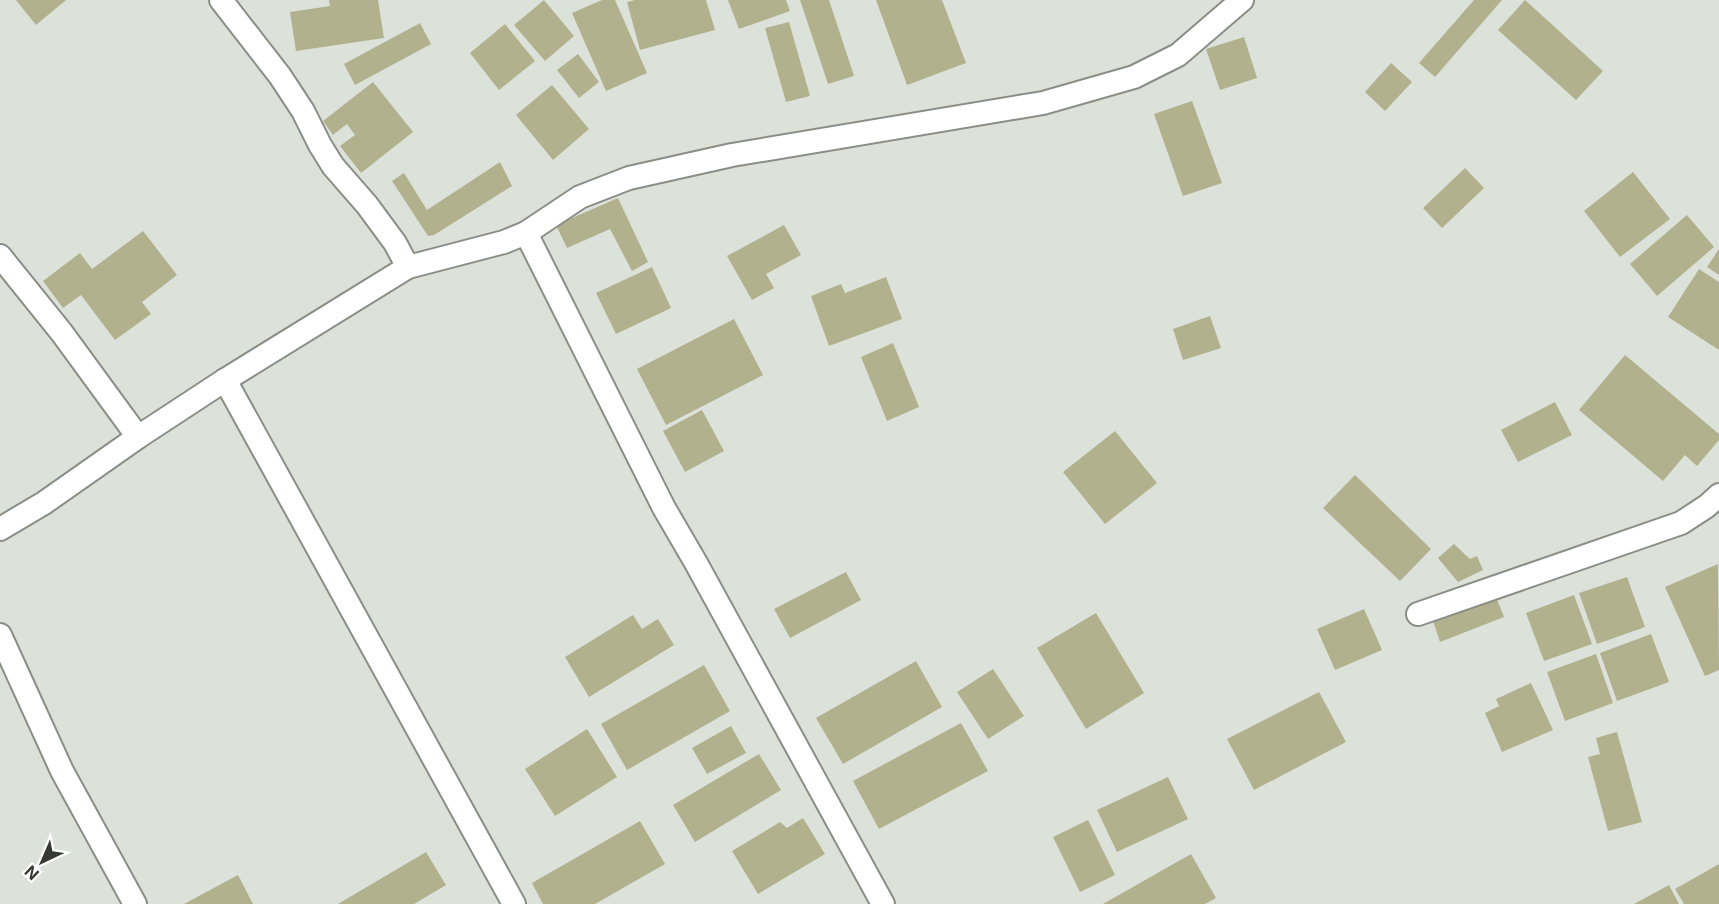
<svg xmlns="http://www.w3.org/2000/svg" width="1719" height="904" viewBox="0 0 1719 904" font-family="Inter,sans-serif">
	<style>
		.building { fill: #b1b18e }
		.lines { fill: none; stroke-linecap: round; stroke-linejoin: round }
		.minor-casing { stroke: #8a8e87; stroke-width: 26 }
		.minor { stroke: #fff; stroke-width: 22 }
	</style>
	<rect width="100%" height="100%" fill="#dce2da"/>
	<g class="building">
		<polygon points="16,0 66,0 36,25"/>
		<polygon points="329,0 378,0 384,38 296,51 290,12 330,6"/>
		<polygon points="544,0 574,36 545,61 514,25"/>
		<polygon points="602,0 615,0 647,73 606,91 572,13"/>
		<polygon points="635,0 706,0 715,30 640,50 627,2"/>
		<polygon points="728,0 786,0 790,11 739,29"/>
		<polygon points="800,0 829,0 854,76 828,84"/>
		<polygon points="876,0 942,0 966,63 907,85"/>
		<polygon points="1474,0 1502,0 1435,77 1419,63"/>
		<polygon points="1525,0 1603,71 1576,100 1498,30"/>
		<polygon points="789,22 810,96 786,102 765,28"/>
		<polygon points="420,23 431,44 355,85 344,64"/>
		<polygon points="505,24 535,61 499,90 470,53"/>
		<polygon points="1244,37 1257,78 1220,90 1206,49"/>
		<polygon points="578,54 599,82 579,98 557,70"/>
		<polygon points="1391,63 1412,82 1385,111 1365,92"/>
		<polygon points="373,82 413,132 361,173 340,146 355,135 347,124 333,135 323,121"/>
		<polygon points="552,85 589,129 553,160 516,115"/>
		<polygon points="1192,101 1222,183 1183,196 1154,114"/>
		<polygon points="500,162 512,186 434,235 428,236 392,181 404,173 427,210"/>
		<polygon points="1465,168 1484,188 1442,228 1423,208"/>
		<polygon points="1633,172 1670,219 1620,257 1584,211"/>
		<polygon points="618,198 648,262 632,271 610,229 567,248 556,225"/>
		<polygon points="1687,215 1714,247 1657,296 1630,264"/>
		<polygon points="784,225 801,255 766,274 774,288 752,300 727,256"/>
		<polygon points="143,231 177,275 142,302 151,314 115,340 81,295 63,308 43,281 80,253 92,269"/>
		<polygon points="1719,249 1719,275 1707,267"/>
		<polygon points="652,267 671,308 616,334 596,293"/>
		<polygon points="1699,269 1719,282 1719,350 1668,317"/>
		<polygon points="886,277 902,319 829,346 811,296 841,284 845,293"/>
		<polygon points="1210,316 1221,348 1183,360 1173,329"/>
		<polygon points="734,319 763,375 666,425 637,369"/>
		<polygon points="893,343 919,407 887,421 861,357"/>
		<polygon points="1625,355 1719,434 1719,440 1697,466 1685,455 1663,481 1579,410"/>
		<polygon points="1555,402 1572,435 1518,462 1501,430"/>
		<polygon points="702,410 724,451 685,472 663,431"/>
		<polygon points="1115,431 1157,483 1105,524 1063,472"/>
		<polygon points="1355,475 1431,549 1400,581 1323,508"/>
		<polygon points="1454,544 1470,559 1477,556 1483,570 1458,582 1438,558"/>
		<polygon points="1718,564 1719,670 1705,676 1665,587"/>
		<polygon points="846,572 861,600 790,638 774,609"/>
		<polygon points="1627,577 1645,627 1597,644 1579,593"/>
		<polygon points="1574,595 1592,644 1544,661 1526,613"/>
		<polygon points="1496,597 1504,617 1440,642 1433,621"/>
		<polygon points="1364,609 1382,650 1335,670 1317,629"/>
		<polygon points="1096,613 1144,693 1086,729 1037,648"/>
		<polygon points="633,615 642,629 658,619 674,645 589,697 565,657"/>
		<polygon points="1651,634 1669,682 1617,701 1600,653"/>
		<polygon points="1596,654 1613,703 1565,721 1547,672"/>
		<polygon points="916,661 942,707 843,764 816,718"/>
		<polygon points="704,665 730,711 627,770 601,724"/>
		<polygon points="993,669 1024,716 988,739 957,692"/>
		<polygon points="1531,683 1553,730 1502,752 1485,713 1499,706 1496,699"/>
		<polygon points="1319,692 1346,742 1254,790 1227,739"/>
		<polygon points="961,723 988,771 879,829 853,781"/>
		<polygon points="731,726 746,753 707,774 692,748"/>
		<polygon points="587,729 617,777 555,816 525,769"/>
		<polygon points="1617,732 1642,822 1608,831 1588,757 1600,754 1596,738"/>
		<polygon points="759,754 781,790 695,842 673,805"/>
		<polygon points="1168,777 1188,819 1117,852 1097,810"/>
		<polygon points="803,818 825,854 758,894 732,851 780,822 787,828"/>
		<polygon points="1088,820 1115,875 1080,892 1053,837"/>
		<polygon points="640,821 665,864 595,904 543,904 532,883"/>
		<polygon points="426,852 446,885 414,904 338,904"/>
		<polygon points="1191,854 1216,898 1205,904 1103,904"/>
		<polygon points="1719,864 1719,904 1684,904 1675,889"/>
		<polygon points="238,875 253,904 184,904"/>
		<polygon points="1669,885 1679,904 1634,904"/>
	</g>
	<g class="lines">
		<g class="minor-casing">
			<g id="minor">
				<polyline points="221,0 280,76 303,111 320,145 333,166 367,205 395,243 408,267"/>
				<polyline points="526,233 664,508 696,563 883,904"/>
				<polyline points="0,256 62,333 138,437"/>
				<polyline points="225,380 514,904"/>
				<polyline points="0,529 44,503 138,437 225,380 408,267 504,242 526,233 580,197 629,178 732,155 1043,103 1134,77 1178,55 1242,0"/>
				<polyline points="1418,614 1681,523 1707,506 1719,495"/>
				<polyline points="0,635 62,771 135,904"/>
			</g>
		</g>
		<use href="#minor" class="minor"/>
	</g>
	<g transform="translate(42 862) rotate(224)" stroke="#ffffff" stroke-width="4.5" paint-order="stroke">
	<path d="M0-4.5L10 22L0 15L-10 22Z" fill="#373936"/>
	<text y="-9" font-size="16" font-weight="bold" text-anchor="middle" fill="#373936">N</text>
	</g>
</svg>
